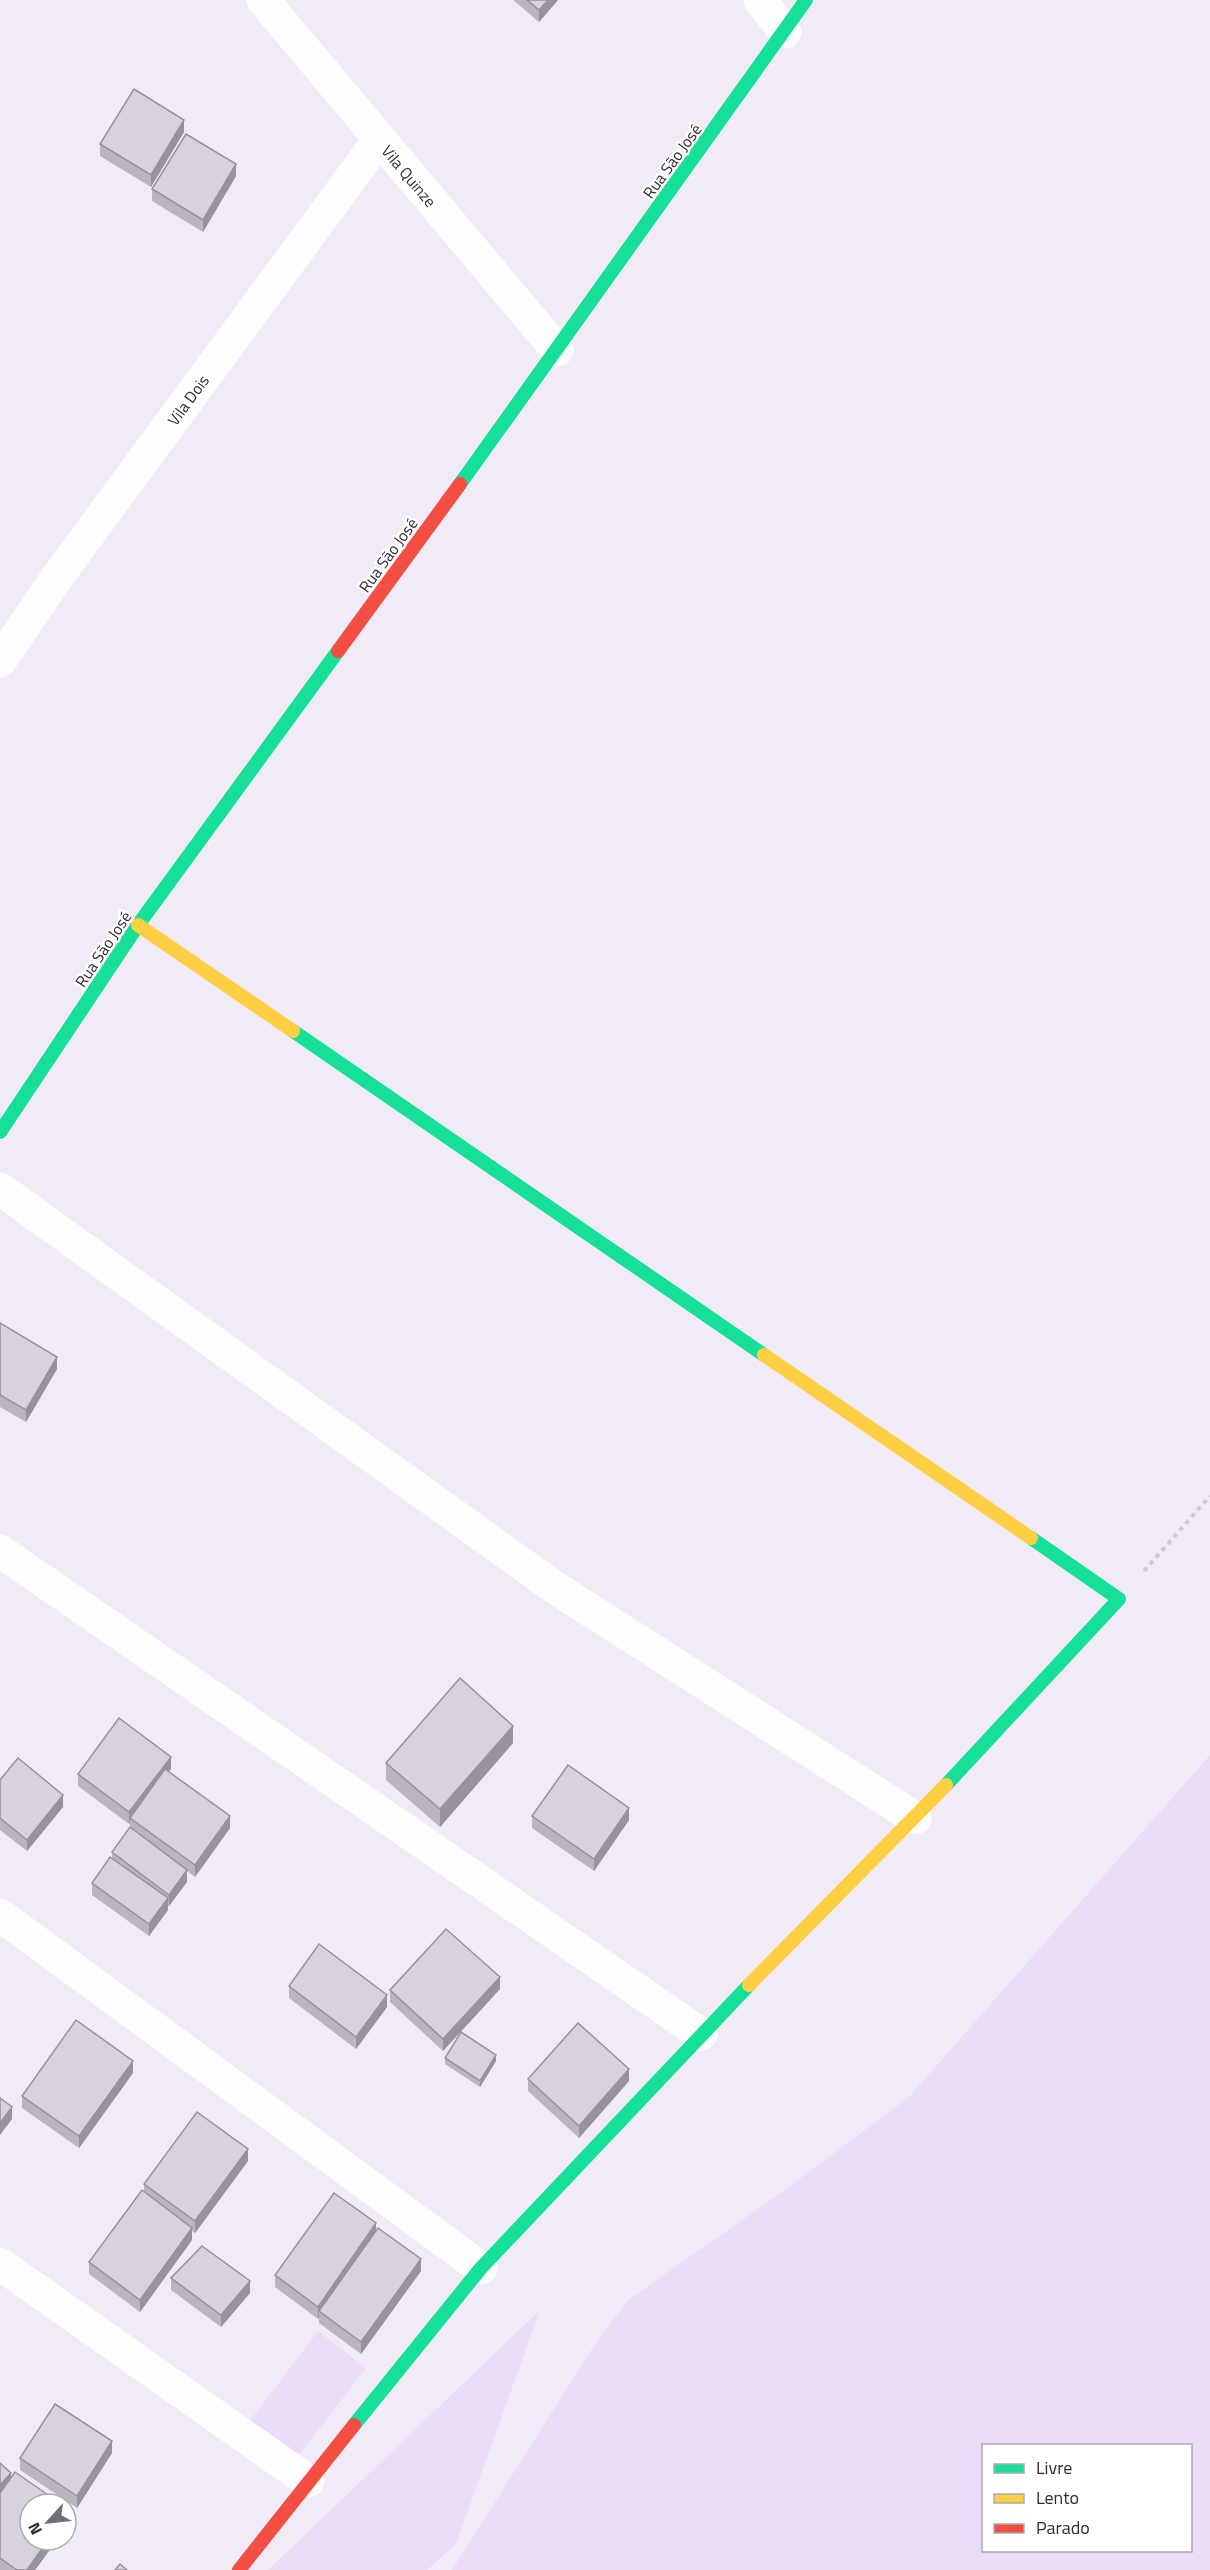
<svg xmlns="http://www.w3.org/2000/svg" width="1210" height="2570" viewBox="0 0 1210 2570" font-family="'Titillium Web',sans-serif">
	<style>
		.green { fill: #ebdcfa; fill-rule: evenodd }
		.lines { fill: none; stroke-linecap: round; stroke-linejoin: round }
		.path { stroke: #ceccd1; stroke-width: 4; stroke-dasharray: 4.5 4.5; stroke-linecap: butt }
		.street { stroke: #fdfcfe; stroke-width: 33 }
		.fast { stroke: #16e098; stroke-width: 14 }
		.slow { stroke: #ffcf43; stroke-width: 14 }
		.jam { stroke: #f24e42; stroke-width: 14 }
		.wall { fill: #bab5bf }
		.shaded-wall { fill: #97939b }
		.building { fill: #d8d2de; stroke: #97939b; stroke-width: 1.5 }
		.labels { text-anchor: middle; stroke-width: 5; stroke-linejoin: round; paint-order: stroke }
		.street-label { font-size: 16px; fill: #302a36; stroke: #fff }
	</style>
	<rect width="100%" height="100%" fill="#f1ebf7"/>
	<g class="green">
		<path d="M1210 1755V2570H452L595 2344 628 2300 775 2197 908 2098ZM984 2446H1190V2550H984Z"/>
		<polygon points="540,2310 456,2544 427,2570 268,2570"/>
		<polygon points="318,2331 366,2368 296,2459 249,2422"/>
	</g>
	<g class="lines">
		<polyline class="path" points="1144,1571 1210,1496"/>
		<g class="street">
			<polyline points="263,0 557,350"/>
			<polyline points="760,0 785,32"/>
			<polyline points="0,661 58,576 379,140"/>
			<polyline points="0,1189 554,1587 915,1818"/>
			<polyline points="0,1551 701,2034"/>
			<polyline points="0,1915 481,2268"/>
			<polyline points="0,2264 308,2481"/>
		</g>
		<g class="fast">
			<polyline points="460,484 806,0"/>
			<polyline points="293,1031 764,1355"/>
			<polyline points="0,1132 138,925 338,651"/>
			<polyline points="946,1785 1119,1599 1031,1538"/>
			<polyline points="354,2425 481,2268 749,1985"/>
		</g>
		<g class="slow">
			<polyline points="138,925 293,1031"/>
			<polyline points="764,1355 1031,1538"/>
			<polyline points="749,1985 946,1785"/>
		</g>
		<g class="jam">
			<polyline points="338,651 460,484"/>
			<polyline points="239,2570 354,2425"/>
		</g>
	</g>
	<g class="wall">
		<polygon points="513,0 558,0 539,22"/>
		<polygon points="184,132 151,187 100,156 100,144"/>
		<polygon points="236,176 203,232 152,201 152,189"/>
		<polygon points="0,1323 57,1369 26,1422 0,1407"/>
		<polygon points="513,1743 440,1827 386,1780 386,1763"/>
		<polygon points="171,1769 169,1771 230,1828 195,1877 187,1871 187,1882 169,1906 168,1906 168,1910 149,1936 92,1895 92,1883 112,1858 112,1852 130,1828 130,1822 129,1824 78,1786 78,1774"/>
		<polygon points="0,1780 63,1807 27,1851 0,1830"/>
		<polygon points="532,1816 629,1820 594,1871 532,1828"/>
		<polygon points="289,1986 387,2007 356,2049 289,1998"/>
		<polygon points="500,1989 443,2051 390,2002 390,1990"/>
		<polygon points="445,2058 496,2061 480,2087 445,2064"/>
		<polygon points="133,2073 79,2148 22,2108 22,2096"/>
		<polygon points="528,2079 629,2081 579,2138 528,2091"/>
		<polygon points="248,2161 195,2233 192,2231 192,2240 140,2312 89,2274 89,2262 144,2192 144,2184"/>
		<polygon points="376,2231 421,2271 361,2354 319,2323 319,2317 318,2319 275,2287 275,2275"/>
		<polygon points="171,2278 250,2293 221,2327 171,2290"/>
		<polygon points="112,2453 77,2508 20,2470 20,2458"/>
		<polygon points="0,2463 57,2540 35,2570 0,2570"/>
	</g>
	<g class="shaded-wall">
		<polygon points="548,0 558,0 539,22 539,10"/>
		<polygon points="184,120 184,132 151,187 151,175"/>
		<polygon points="236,164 236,176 203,232 203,220"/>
		<polygon points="57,1357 57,1369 26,1422 26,1410"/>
		<polygon points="513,1726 513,1743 440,1827 440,1809"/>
		<polygon points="171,1757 171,1769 132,1820 130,1818 130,1822 129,1824 129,1812"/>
		<polygon points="63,1795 63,1807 27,1851 27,1840"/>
		<polygon points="629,1808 629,1820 594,1871 594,1859"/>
		<polygon points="230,1816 230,1828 195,1877 195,1865"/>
		<polygon points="187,1870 187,1882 169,1906 169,1895"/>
		<polygon points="168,1898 168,1910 149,1936 149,1924"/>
		<polygon points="500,1977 500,1989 443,2051 443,2039"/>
		<polygon points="387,1995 387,2007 356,2049 356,2037"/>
		<polygon points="496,2055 496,2061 480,2087 480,2081"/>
		<polygon points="133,2061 133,2073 79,2148 79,2136"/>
		<polygon points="629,2069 629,2081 579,2138 579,2126"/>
		<polygon points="12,2107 12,2119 0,2135 0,2123"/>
		<polygon points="248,2149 248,2161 195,2233 195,2221"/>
		<polygon points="376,2223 376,2235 319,2311 319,2317 318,2319 318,2307"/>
		<polygon points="192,2228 192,2240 140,2312 140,2300"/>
		<polygon points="421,2259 421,2271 361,2354 361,2342"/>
		<polygon points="250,2281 250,2293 221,2327 221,2315"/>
		<polygon points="112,2441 112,2453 77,2508 77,2496"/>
		<polygon points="11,2473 11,2485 0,2497 0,2485"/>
		<polygon points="70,2510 70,2522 66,2527 66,2515"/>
		<polygon points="48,2540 57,2540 35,2570 27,2570"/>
	</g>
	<g class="building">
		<polygon points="527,0 548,0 539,10"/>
		<polygon points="134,89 184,120 151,175 100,144"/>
		<polygon points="186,134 236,164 203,220 152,189"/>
		<polygon points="0,1323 57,1357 26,1410 0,1395"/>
		<polygon points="460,1678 513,1726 440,1809 386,1763"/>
		<polygon points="119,1718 171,1757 129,1812 78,1774"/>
		<polygon points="18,1758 63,1795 27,1840 0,1818 0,1780"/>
		<polygon points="568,1765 629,1808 594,1859 532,1816"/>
		<polygon points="165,1769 230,1816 195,1865 130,1818"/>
		<polygon points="130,1827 187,1870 169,1895 112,1852"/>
		<polygon points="110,1857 168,1898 149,1924 92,1883"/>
		<polygon points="446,1929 500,1977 443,2039 390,1990"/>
		<polygon points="319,1944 387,1995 356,2037 289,1986"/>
		<polygon points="76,2020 133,2061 79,2136 22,2096"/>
		<polygon points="578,2023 629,2069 579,2126 528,2079"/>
		<polygon points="461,2032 496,2055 480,2081 445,2058"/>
		<polygon points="0,2098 12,2107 0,2123"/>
		<polygon points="197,2112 248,2149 195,2221 144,2184"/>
		<polygon points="142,2190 192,2228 140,2300 89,2262"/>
		<polygon points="334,2193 376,2223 318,2307 275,2275"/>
		<polygon points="378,2228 421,2259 361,2342 319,2311"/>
		<polygon points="202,2246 250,2281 221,2315 171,2278"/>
		<polygon points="55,2404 112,2441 77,2496 20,2458"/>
		<polygon points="0,2463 11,2473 0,2485"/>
		<polygon points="15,2472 61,2504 30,2504 30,2540 48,2540 27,2570 17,2570 0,2558 0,2493"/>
		<polygon points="66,2507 70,2510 66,2515"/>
		<polygon points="120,2564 127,2570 115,2570"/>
	</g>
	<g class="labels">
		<g class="street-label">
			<text transform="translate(672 161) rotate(-54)" y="6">Rua São José</text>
			<text transform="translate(409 176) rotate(50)" y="6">Vila Quinze</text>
			<text transform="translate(188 400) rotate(-54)" y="6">Vila Dois</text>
			<text transform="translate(388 555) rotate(-54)" y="6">Rua São José</text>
			<text transform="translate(103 949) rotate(-56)" y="6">Rua São José</text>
		</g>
	</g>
	<rect x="982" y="2444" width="210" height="108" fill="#ffffff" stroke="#acaaaf" stroke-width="1.5"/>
	<rect x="994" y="2464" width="30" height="9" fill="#16e098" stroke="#acaaaf" stroke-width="1.5"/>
	<text x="1036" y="2474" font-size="18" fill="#302a36">Livre</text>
	<rect x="994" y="2494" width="30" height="9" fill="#ffcf43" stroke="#acaaaf" stroke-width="1.5"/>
	<text x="1036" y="2504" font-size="18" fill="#302a36">Lento</text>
	<rect x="994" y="2524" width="30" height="9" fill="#f24e42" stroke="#acaaaf" stroke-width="1.5"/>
	<text x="1036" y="2534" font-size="18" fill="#302a36">Parado</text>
	<g transform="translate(48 2522) rotate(243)"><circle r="28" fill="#ffffff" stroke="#acaaaf" stroke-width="1.5"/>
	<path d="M0-4.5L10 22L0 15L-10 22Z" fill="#746e7a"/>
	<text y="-9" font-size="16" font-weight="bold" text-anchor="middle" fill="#302a36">N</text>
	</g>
</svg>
